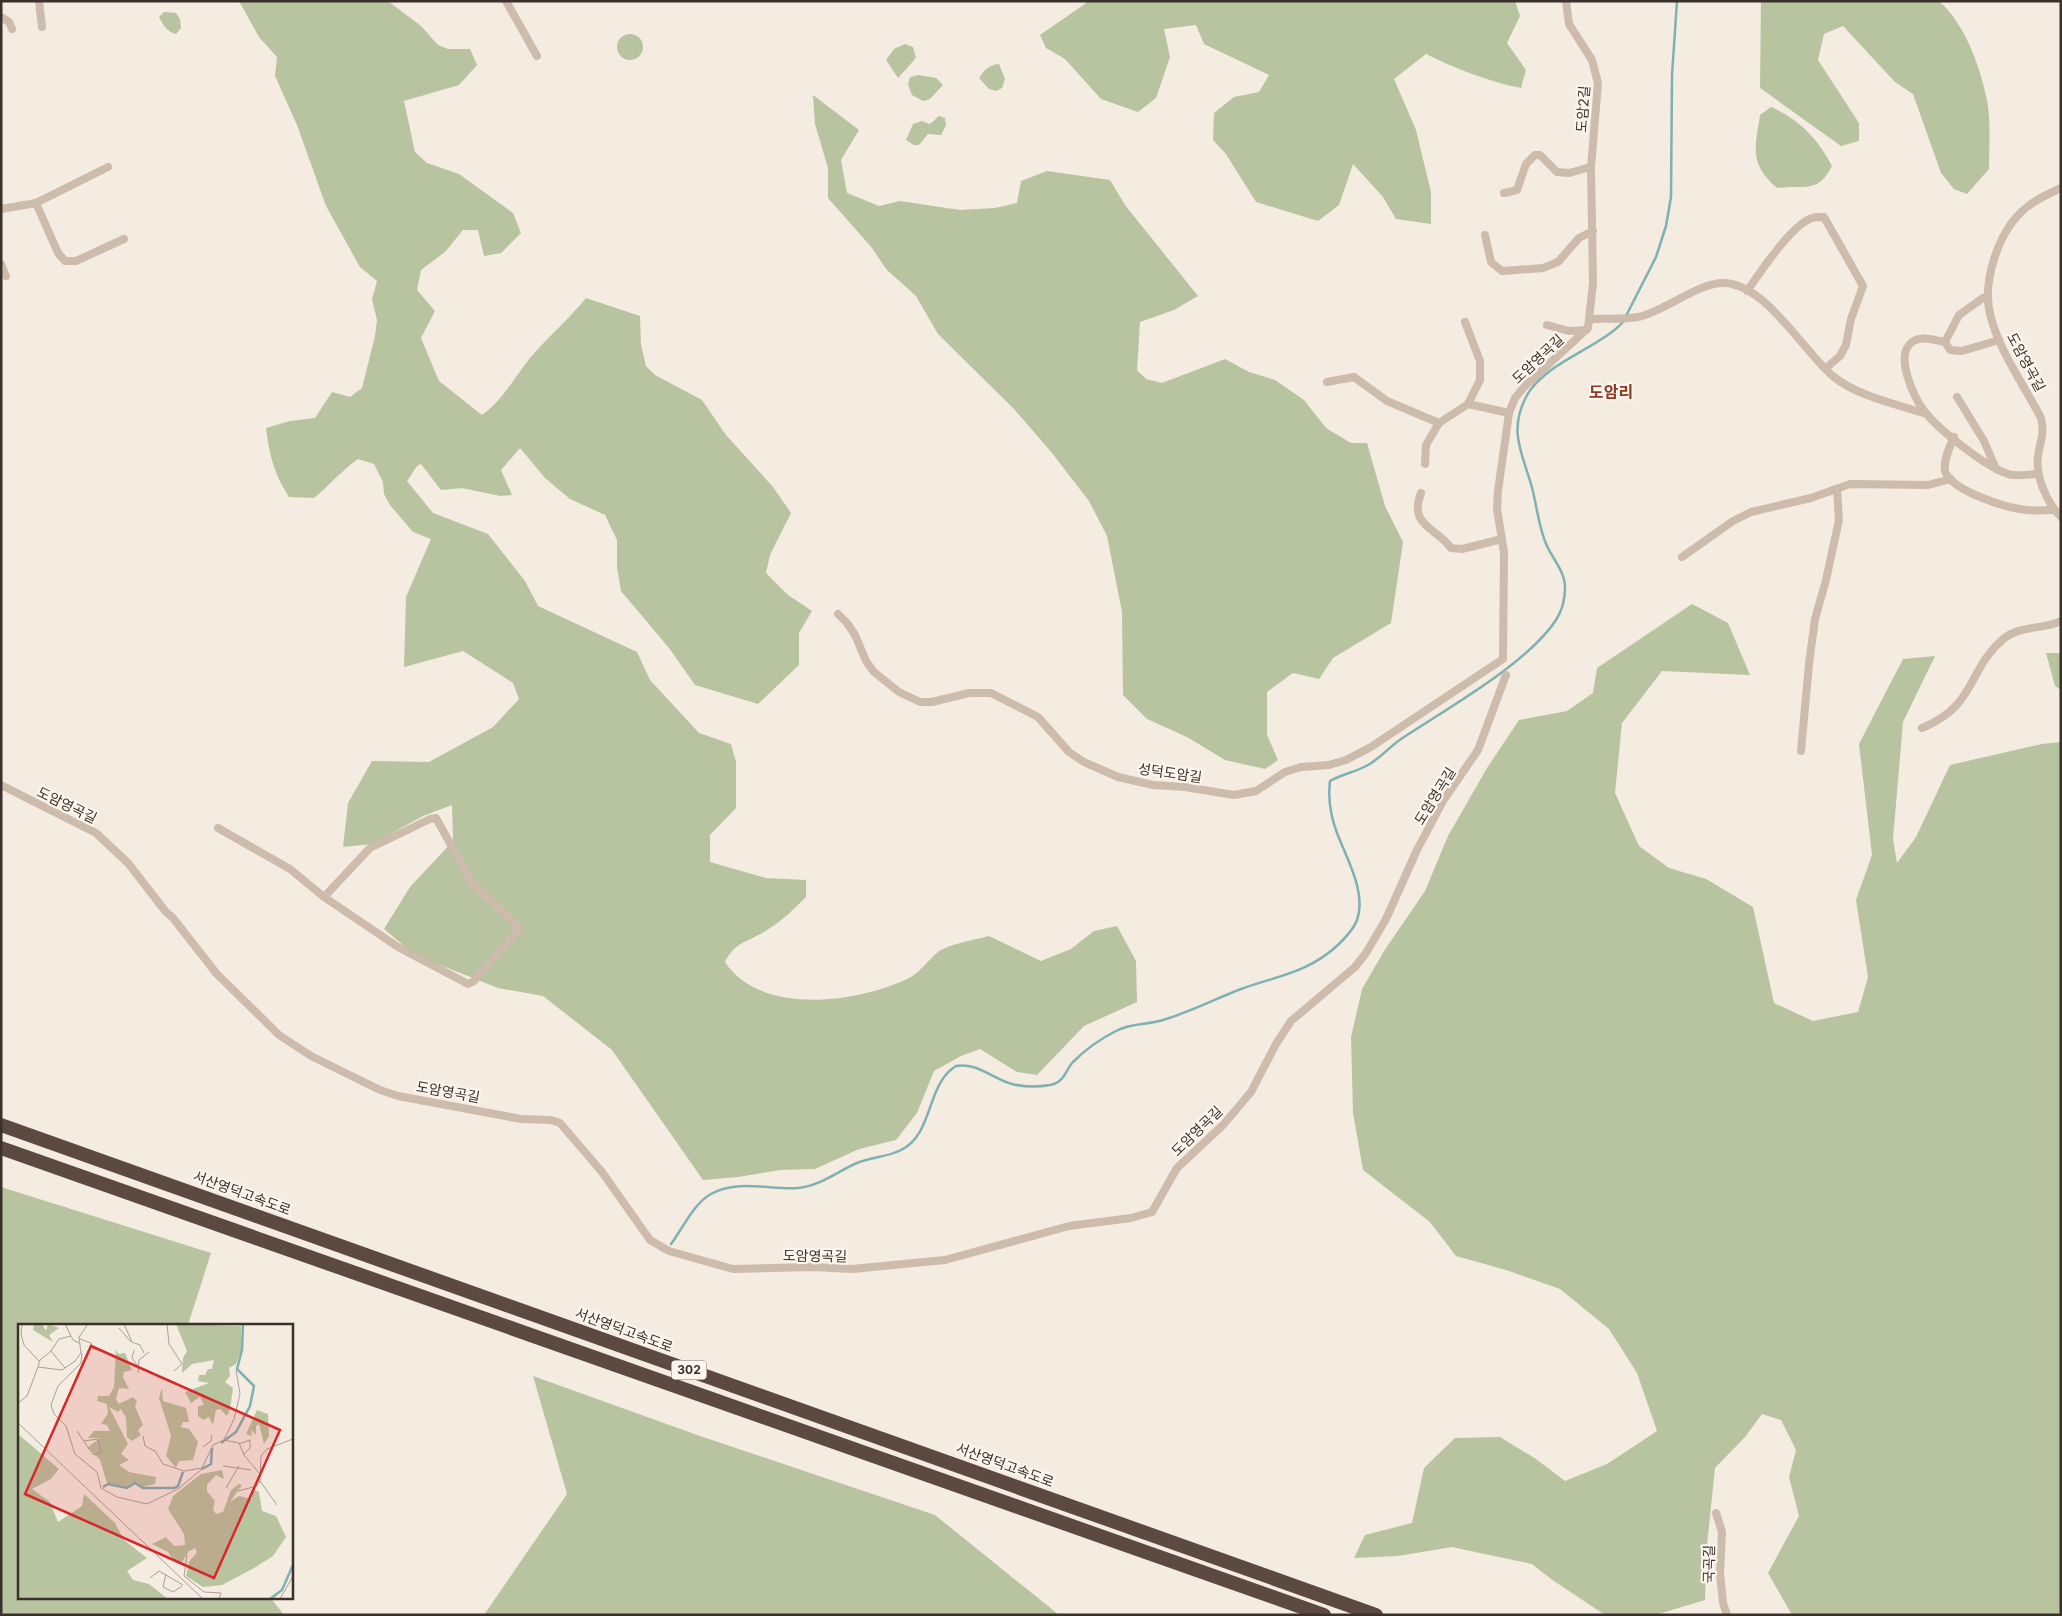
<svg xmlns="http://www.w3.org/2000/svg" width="2062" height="1616" viewBox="0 0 2062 1616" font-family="Inter,'Noto Sans KR',sans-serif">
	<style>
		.green { fill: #b8c4a0 }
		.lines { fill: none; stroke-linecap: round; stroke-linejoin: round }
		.stream { stroke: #7fb0b2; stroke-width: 2.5 }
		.minor { stroke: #cdbbac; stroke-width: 8 }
		.motorway { stroke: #5c4a42; stroke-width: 14 }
		.labels { text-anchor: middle; stroke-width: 4.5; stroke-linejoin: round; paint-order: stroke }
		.shield { fill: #fbf5ee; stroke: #756b66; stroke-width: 1 }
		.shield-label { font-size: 12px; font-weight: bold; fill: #3b302b }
		.street-label { font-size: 14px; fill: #3b302b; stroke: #fbf5ee }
		.quarter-label { font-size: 16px; font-weight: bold; fill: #8c3b22; stroke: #fbf5ee }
		.inset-river { fill: none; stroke: #7fb0b2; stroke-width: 2.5 }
		.inset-road { fill: none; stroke: #aaa098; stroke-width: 1 }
		.view { fill: #d62828; fill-opacity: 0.15; stroke: #d62828; stroke-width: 2.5 }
		.inset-edge { fill: none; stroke: #3b302b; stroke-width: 2.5 }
	</style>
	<rect width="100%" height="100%" fill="#f4ebe1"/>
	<g class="green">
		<path d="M239 1H388L421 26 438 45 448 49H470L477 65 459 85 404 101 415 152 427 163 459 174 513 213 521 233 501 253 484 256 478 230H463L445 252 421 270 417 290 435 311 421 338 439 381 482 415C503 400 514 378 530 358 548 337 569 319 586 298L640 316 641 345 646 366 655 375 702 400 726 435 773 487 791 513 770 555 766 573 788 595 812 611 799 633V665L758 704 695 685 669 648 621 591 617 567V540L605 515 570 499 545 478 520 448 501 470 512 495 500 496 462 488 441 490 421 464 417 466 407 481 433 513 488 534 525 581 538 606 637 652 650 680 699 733 731 744 736 762V808L710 835V862L766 878 806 880V897C794 909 782 921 767 930 749 942 735 941 725 962 761 1016 856 1003 907 979 919 974 928 960 938 952 948 944 976 940 989 936L1041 961 1071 949 1094 931 1117 926 1136 961 1137 1002 1084 1026 1037 1075 1017 1072 980 1049 961 1056 934 1071 917 1113 896 1140 859 1149 815 1169 780 1170 738 1177 703 1180 612 1050 543 996 498 988 415 955 384 929 410 887 453 841 452 805 423 816 372 844 343 847 348 803 372 761 429 762 493 727 519 699 513 683 463 651 404 667 406 597 431 539 413 532 390 505 384 494 383 482 374 464 358 459C342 470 330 485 314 498L289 497C274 474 269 454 266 428L290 421 315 418 332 392 350 397 362 388 375 336 377 320 372 299 377 281 360 267 326 206 297 125 275 76 277 57 259 37Z"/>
		<path d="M1089 1H1515L1520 16 1507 43 1526 70 1521 88C1486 81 1457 69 1426 54L1394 79 1416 130 1431 192V224L1396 219 1383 197 1353 164 1339 205 1318 221 1256 202 1226 154 1213 140 1214 113 1234 97 1259 92 1269 75 1204 44 1196 25 1164 29 1170 57 1156 98 1138 112 1101 99 1065 59 1046 48 1040 35Z"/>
		<path d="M1761 1H1939C1965 24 1980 66 1987 100 1991 121 1989 147 1989 169L1967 194 1954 189 1941 173 1913 94 1895 82 1843 26 1824 34 1818 60 1859 123V141L1841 146 1760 88Z"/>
		<path d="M164 12 176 13 180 19 181 28 176 34C167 32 163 25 159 17Z"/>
		<circle cx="630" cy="47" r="13"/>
		<polygon points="905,44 913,47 916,58 898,78 886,60 894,49"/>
		<path d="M999 64 1005 79 1002 88 996 91 989 89 979 78C984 70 989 65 999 64Z"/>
		<polygon points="919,75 936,78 943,85 930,99 923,101 912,95 908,84 910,77"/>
		<polygon points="813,95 859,130 841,160 847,193 879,206 900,201 960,210 995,208 1017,203 1021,181 1047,171 1110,180 1125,205 1198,296 1174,310 1140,322 1137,370 1146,379 1162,383 1225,359 1249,372 1275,380 1304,400 1326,428 1351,443 1367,443 1385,506 1403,542 1391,623 1333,658 1319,679 1293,673 1267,692 1267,735 1278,760 1265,769 1225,760 1187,737 1147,719 1123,695 1122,612 1107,536 1089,501 1052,453 1014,409 938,334 916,296 887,270 872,248 828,198 828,168 815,124"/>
		<path d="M1771 107C1799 119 1818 139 1832 166 1817 195 1805 184 1777 188 1749 163 1755 149 1760 115Z"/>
		<polygon points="939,116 945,118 946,125 941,135 928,134 919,145 914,145 906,140 913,124 922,121 930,124"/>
		<polygon points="1692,604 1728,623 1750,675 1662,671 1622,723 1615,793 1639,846 1669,868 1706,879 1753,907 1774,1003 1813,1021 1858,1012 1868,977 1856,900 1872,855 1859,744 1903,659 1935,656 1903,722 1893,839 1897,863 1916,837 1950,765 2042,744 2061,742 2061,1615 1792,1615 1768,1573 1799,1516 1789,1477 1796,1450 1781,1420 1762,1414 1745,1437 1715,1468 1707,1545 1705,1600 1655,1615 1605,1615 1551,1579 1532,1564 1452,1547 1398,1556 1354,1558 1365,1535 1412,1523 1424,1468 1455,1438 1500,1437 1536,1459 1565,1481 1607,1464 1657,1431 1637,1373 1609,1329 1560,1289 1506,1270 1456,1256 1430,1222 1363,1170 1353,1113 1351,1037 1362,989 1384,951 1425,891 1448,836 1487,768 1519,720 1567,711 1593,693 1597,668"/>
		<polygon points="2046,653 2061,653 2061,690 2055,686"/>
		<polygon points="1,1187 211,1253 188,1325 19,1325 19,1597 270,1597 284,1615 1,1615"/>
		<polygon points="533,1376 700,1436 935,1515 1059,1615 484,1615 567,1494"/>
	</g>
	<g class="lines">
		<g class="stream">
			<polyline points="1626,316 1656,257 1666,226 1671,197 1672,75 1677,1"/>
			<path d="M671 1244C683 1228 694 1203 711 1194 737 1179 771 1190 798 1188 820 1186 838 1171 857 1163 871 1157 888 1157 901 1150 934 1134 926 1084 956 1066 977 1062 993 1079 1012 1084 1024 1087 1038 1087 1050 1085 1064 1083 1065 1071 1073 1062 1085 1050 1100 1039 1116 1031 1131 1023 1147 1025 1163 1020 1190 1012 1215 999 1241 989 1277 976 1310 972 1339 944 1346 937 1354 929 1357 920 1367 893 1346 857 1337 833 1331 817 1328 797 1330 781 1342 774 1356 772 1368 765 1381 758 1391 745 1404 737 1448 708 1528 663 1556 620 1562 611 1565 598 1565 587 1565 572 1553 559 1547 546 1538 527 1537 504 1531 484 1521 451 1509 430 1526 397 1542 364 1600 348 1624 321"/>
		</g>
		<g class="minor">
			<polyline points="39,1 42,27"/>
			<polyline points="506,1 537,56"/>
			<polyline points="1,17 9,22 12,29"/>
			<path d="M2061 188C2050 193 2037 199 2027 207 1998 230 1981 283 1991 318 2001 354 2024 385 2041 418 2045 436 2040 440 2038 456 2035 476 2047 503 2061 517"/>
			<polyline points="1504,193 1517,190 1526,164 1535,155 1540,155 1557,172 1569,173 1591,167"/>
			<polyline points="36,203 58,253 65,261 76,261 124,239"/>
			<polyline points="1,209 36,203 108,167"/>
			<polyline points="1485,235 1491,262 1502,271 1543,268 1558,262 1579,238 1593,231"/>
			<polyline points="1,264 6,276"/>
			<path d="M1747 291C1760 273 1791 225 1812 218 1815 217 1820 217 1824 217L1863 286 1851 319 1846 345 1840 356 1826 368"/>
			<polyline points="1987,297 1983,298 1959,315 1945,342 1950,350 1962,351 1999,340"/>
			<path d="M1589 319C1605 318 1623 320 1638 317 1663 312 1698 283 1723 283 1766 283 1805 354 1834 377 1859 397 1897 404 1926 414"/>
			<polyline points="1547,325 1569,331 1586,330"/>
			<path d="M1945 342C1934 340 1922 335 1912 342 1894 355 1914 399 1925 412 1939 430 1986 467 2008 474 2016 477 2029 474 2038 474"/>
			<polyline points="1327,382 1354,377 1387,401 1439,423"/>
			<polyline points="1957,397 1984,441 1996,469"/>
			<polyline points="1468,404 1509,413"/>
			<path d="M1954 437C1950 446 1943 460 1945 471 1951 491 2007 508 2026 510 2035 511 2044 510 2053 510"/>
			<polyline points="1425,464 1426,445 1439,423 1468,404 1480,380 1480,361 1465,322"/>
			<path d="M1421 493C1408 526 1437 528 1451 548L1462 549 1502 539"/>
			<polyline points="1682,557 1733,521 1751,512 1811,498 1850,484 1928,485 1951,479"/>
			<polyline points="838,614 847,623 855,635 866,661 874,672 899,692 920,702 932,702 969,693 991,693 1038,717 1069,752 1084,762 1118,777 1153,785 1185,787 1234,795 1256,791 1285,772 1301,767 1329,765 1346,760 1371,747 1503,659 1504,552 1497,509 1498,491 1509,413 1515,398 1525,386 1588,328 1593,283 1591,167 1598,83 1592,60 1569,24 1566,1"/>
			<path d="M1922 728C1977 705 1966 672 2003 639 2020 625 2042 630 2061 621"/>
			<polyline points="1801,751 1809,664 1815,619 1826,580 1839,520 1837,489"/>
			<polyline points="1,785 96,833 128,863 166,912 173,918 216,973 279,1035 311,1056 380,1090 398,1096 521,1119 551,1120 560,1123 602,1172 650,1240 669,1251 733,1269 812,1267 852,1269 945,1260 1069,1226 1131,1218 1152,1212 1177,1168 1223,1125 1251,1092 1276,1044 1291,1021 1355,967 1366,953 1386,919 1417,850 1443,801 1478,750 1506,675"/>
			<polyline points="218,828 290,869 324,897 398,947 468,984 474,981 520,928 472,883 436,818 430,819 370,848 324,897"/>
			<polyline points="1716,1513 1722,1532 1720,1573 1723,1603 1727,1615"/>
		</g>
		<g class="motorway">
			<polyline points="1,1125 1376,1615"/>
			<polyline points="1,1148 1324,1615"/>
		</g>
	</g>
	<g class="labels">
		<rect class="shield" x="671.5" y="1360.5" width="35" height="19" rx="4"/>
		<g class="shield-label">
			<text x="689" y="1374">302</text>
		</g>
		<g class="street-label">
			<text transform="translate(1583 109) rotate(-86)" y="5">도암2길</text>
			<text transform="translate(1538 359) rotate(-43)" y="5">도암영곡길</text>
			<text transform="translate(2026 362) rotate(62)" y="5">도암영곡길</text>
			<text transform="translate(1170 773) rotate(8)" y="5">성덕도암길</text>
			<text transform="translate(1435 796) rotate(-58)" y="5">도암영곡길</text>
			<text transform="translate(67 805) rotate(26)" y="5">도암영곡길</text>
			<text transform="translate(448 1092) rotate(10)" y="5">도암영곡길</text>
			<text transform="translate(1197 1131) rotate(-44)" y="5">도암영곡길</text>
			<text transform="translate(242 1193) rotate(20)" y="5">서산영덕고속도로</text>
			<text transform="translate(815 1256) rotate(1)" y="5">도암영곡길</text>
			<text transform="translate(624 1330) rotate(20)" y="5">서산영덕고속도로</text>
			<text transform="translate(1005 1465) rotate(20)" y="5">서산영덕고속도로</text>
			<text transform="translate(1709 1564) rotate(-89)" y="5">국곡길</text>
		</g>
		<g class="quarter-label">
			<text x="1611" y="398">도암리</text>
		</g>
	</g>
	<g transform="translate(18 1324)">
		<rect width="275" height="275" fill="#f4ebe1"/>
		<path d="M16 0H24L28 7 30 0 41 4 31 11 35 18 15 6ZM158 0 223 2V27L218 40 211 44 212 52 207 58 215 64 212 85 209 92 202 85 198 86 195 101 191 93 185 96 180 92V82L186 81 182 73 173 79 167 68 191 59 180 57 181 51H187L190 45H194L196 36 174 40 164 49 165 34 169 27ZM98 25 100 30 107 29 114 46 106 48 105 53 111 65 101 64 98 75 101 80 115 73 119 77 117 82 125 101 120 106 123 111 114 117 109 113 108 94 103 85 100 88 91 83 110 120 103 130 111 136 101 141 111 148 138 153 137 160 124 163 118 158 109 163 89 159 82 136 70 123 82 114H70L76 107H92L89 101 83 100 90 89 89 80 79 77 80 72H91L96 63ZM144 64 145 77 168 84 171 98H165L163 103 171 105 180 118 175 136 161 137 158 144 148 132 153 112 141 74ZM239 86 250 90 251 112 246 120 241 100 238 102V111L233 106 234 112 228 110ZM0 110 41 145 33 155 14 165 32 178 40 198 64 182 66 170 97 199 106 216 129 234 109 247 115 256 131 260 150 275H0ZM204 146 206 155 198 151 189 161V167L197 177 195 186 198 190 205 188 213 166 221 160 224 161 212 178 221 172 234 175V165L241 168 244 187 258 192 268 213 255 232 236 244 204 261 185 263 168 252 171 238 179 228 177 224 171 227 164 238 156 237 150 228 134 220 148 213 156 222 167 221 166 210 150 185 155 172 183 150Z" fill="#b8c4a0"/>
		<path class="inset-river" d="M203 119 218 108 232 82 236 62 219 45 224 26 225 0M184 145 193 140 194 124M85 163 90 160 109 164 117 159 125 164H156L160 162 165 148M252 275 264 266 275 241"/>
		<path class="inset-road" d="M4 0 3 10 6 21 21 37M47 0 55 16 61 19M106 0 114 18 122 21 126 29M149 0 151 20 164 40 156 47M101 4 113 18M62 15 73 19 76 26M116 26 114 34 119 41M64 29 63 39 40 62 33 81 36 90 48 102 57 130 79 148 83 164 99 173 129 180 160 165 184 145M20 43 22 36 33 27M47 44 33 27 41 15 53 12M120 49 121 36 131 28M0 79 9 72 20 43 44 46 57 37 63 29 61 13 70 0M0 99 185 275M59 107 71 125 76 131 83 128 80 115 66 117M125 112 127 122 137 127 145 140 166 147 184 144 195 121 206 116M206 116 216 95 222 70 218 46M206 116 221 119 226 131 241 149M221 120 232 116V124L226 130M185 123 193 117 194 111M205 142 233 146M208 164 221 142M220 167 239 162 242 157M259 181 242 157 243 132 249 125 275 115M169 231 166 252 186 268 203 269 201 275M148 250 145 263 155 268 164 262M132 254 141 247 165 261M262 275 275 252"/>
		<path class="view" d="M73 22 262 106 196 254 7 170Z"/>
		<rect width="275" height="275" class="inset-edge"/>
	</g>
	<rect width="2062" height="1616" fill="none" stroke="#3b302b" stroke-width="5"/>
</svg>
